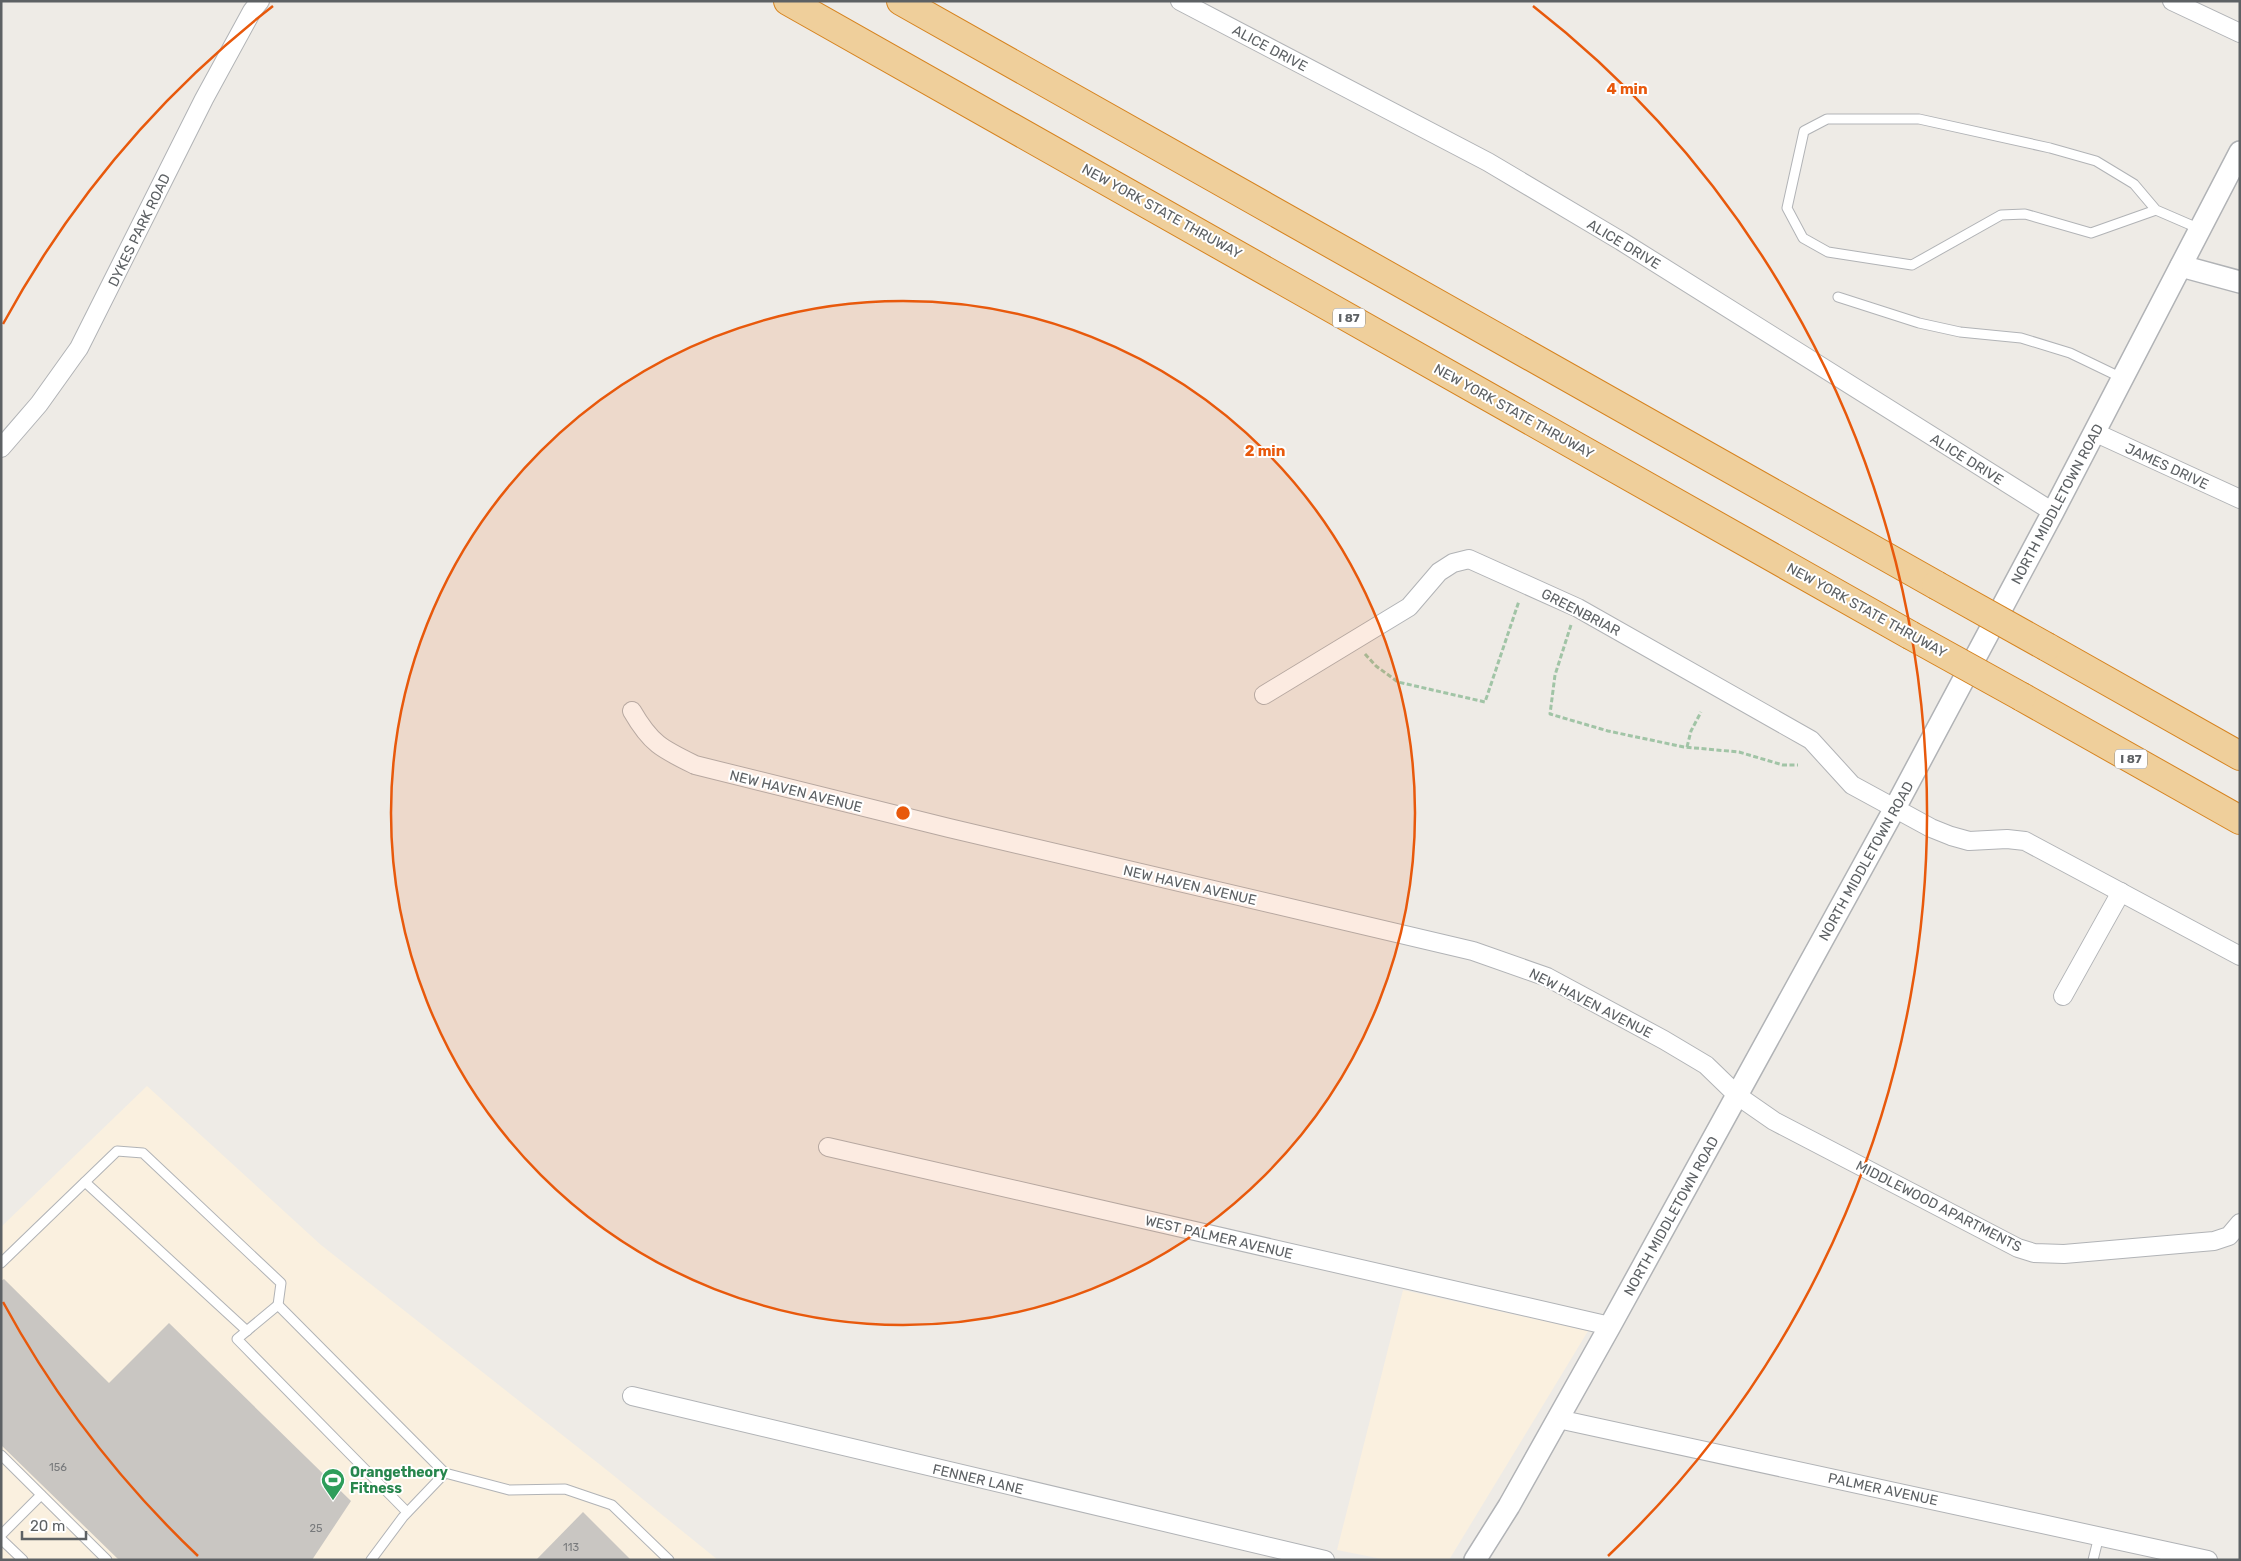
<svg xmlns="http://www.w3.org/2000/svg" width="2241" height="1561" viewBox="0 0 2241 1561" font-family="Rubik,sans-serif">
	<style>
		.commercial { fill: #faf0df }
		.building { fill: #c9c6c2 }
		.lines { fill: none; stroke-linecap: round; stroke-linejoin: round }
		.service-casing { stroke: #b1b3b6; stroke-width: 11 }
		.minor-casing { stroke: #b1b3b6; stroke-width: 20 }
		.tertiary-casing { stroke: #b1b3b6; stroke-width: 24 }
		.motorway-casing { stroke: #d6831e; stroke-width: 30 }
		.path { stroke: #a1c4a6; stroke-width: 3; stroke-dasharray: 5 2.5; stroke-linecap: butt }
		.service { stroke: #fff; stroke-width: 9 }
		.minor { stroke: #fff; stroke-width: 18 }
		.tertiary { stroke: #fff; stroke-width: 21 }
		.motorway { stroke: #efcf9b; stroke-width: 28 }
		.motorway-bridge-casing { stroke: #d6831e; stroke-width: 30; stroke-linecap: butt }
		.motorway-bridge { stroke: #efcf9b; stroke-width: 28 }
		.ring { fill: none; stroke: #e8590c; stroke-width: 2.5 }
		.labels { text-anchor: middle; stroke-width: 4; stroke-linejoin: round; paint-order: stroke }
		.number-label { font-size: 11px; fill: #787a7c }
		.shield { fill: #fff; stroke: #8e9092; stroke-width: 1 }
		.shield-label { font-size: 12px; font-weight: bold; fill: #5d6164 }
		.street-label { font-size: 14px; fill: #5d6164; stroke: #fff }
		.leisure-label { font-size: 14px; font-weight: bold; fill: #27864d; stroke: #fff; text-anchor: start }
		.centre { fill: #e8590c; stroke: #fff; stroke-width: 2.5 }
		.ring-label { font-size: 15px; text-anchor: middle; font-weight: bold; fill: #e8590c; stroke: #fff; stroke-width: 4; stroke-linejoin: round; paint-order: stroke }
	</style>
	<rect width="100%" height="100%" fill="#eeebe6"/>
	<g class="commercial">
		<polygon points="147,1086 321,1245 608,1471 718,1560 1,1560 1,1227"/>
		<polygon points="1403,1290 1588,1331 1449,1560 1387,1560 1337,1550"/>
	</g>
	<g class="building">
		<polygon points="4,1279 109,1383 169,1323 351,1501 312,1560 119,1560 1,1445 1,1281"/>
		<polygon points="583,1512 631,1560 536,1560"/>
	</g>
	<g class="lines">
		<g class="service-casing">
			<g id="service">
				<polyline points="2156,210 2091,233 2025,214 2001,215 1912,265 1828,252 1803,238 1787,208 1804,131 1827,119 1919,119 2050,148 2096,161 2134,184 2156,210 2200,229"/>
				<polyline points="1838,297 1919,323 1960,332 2021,338 2070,353 2122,378"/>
				<polyline points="85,1182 247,1331"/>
				<polyline points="1,1263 117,1151 143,1153 281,1283 278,1305"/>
				<polyline points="1,1455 107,1560"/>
				<polyline points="407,1512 237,1339 278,1305 445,1473"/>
				<polyline points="1,1535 41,1495"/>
				<polyline points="1,1539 23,1560"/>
				<polyline points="371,1560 403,1517 445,1473 509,1490 565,1489 612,1505 669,1560"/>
				<polyline points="2093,1560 2099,1536"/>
			</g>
		</g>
		<g class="minor-casing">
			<g id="minor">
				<polyline points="1180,1 1488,162 1621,241 2053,512"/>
				<polyline points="2172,1 2240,33"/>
				<polyline points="2094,432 2240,499"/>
				<polyline points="1,448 39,404 79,348 204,99 252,11 260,1"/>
				<polyline points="1264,695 1409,607 1439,572 1453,563 1469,559 1578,608 1811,740 1852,785 1931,828 1951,836 1969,841 2007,839 2025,841 2240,956"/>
				<path d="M632 711C651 744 662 749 695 765L949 828 1473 951 1547 977 1664 1040 1706 1065 1738 1096 1774 1121 2018 1248 2034 1253 2064 1254 2214 1241 2229 1236 2240 1223"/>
				<polyline points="2063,996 2121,892"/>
				<polyline points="828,1147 1610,1326"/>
				<polyline points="632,1396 1325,1560"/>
				<polyline points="1558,1419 2208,1560"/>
			</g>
		</g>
		<g class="tertiary-casing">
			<g id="tertiary">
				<polyline points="2181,266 2240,282"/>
				<polyline points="1475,1560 1509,1506 1610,1326 1895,808 2053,512 2240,152"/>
			</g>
		</g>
		<g class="motorway-casing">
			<g id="motorway">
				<polyline points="788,1 1910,635"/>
				<polyline points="901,1 1936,585"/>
				<polyline points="2047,647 2240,756"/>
				<polyline points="2022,697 2240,820"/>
			</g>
		</g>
		<g class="path">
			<polyline points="1571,625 1555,675 1550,714 1608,731 1684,747 1739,752 1783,765 1798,765"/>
			<polyline points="1365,654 1376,666 1398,682 1485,702 1519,601"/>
			<polyline points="1687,747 1691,731 1701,712"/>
		</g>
		<use href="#service" class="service"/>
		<use href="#minor" class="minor"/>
		<use href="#tertiary" class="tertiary"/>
		<use href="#motorway" class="motorway"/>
		<g class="motorway-bridge-casing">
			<g id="motorway-bridge">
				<polyline points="1936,585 2047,647"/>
				<polyline points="1910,635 2022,697"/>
			</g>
		</g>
		<use href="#motorway-bridge" class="motorway-bridge"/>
	</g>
	<circle cx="903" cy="813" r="512" fill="#e8590c" fill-opacity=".12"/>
	<g class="ring">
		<circle cx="903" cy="813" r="512"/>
		<path d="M198 1556A1024 1024 0 0 1 3 1302M3 324A1024 1024 0 0 1 273 6M1533 6A1024 1024 0 0 1 1608 1556"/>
	</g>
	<defs>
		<g id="stadium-pin" transform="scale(1.25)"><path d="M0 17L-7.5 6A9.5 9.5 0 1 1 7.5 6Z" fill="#2e9e5b" stroke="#fff"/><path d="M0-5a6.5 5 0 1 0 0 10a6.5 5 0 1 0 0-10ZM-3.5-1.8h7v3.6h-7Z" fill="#fff"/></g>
	</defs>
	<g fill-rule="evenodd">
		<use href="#stadium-pin" x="333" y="1480"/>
	</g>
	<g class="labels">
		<g class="number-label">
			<text x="58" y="1471">156</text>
			<text x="316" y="1532">25</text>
			<text x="571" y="1551">113</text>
		</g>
		<g class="shield">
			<rect x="1333" y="308.5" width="32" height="19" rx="4"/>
			<rect x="2115" y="749.5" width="32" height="19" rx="4"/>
		</g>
		<g class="shield-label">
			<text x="1349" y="322">I 87</text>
			<text x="2131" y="763">I 87</text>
		</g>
		<g class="street-label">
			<text transform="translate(1270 48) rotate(28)" y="5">ALICE DRIVE</text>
			<text transform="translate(1162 211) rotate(29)" y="5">NEW YORK STATE THRUWAY</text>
			<text transform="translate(139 230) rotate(-64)" y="5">DYKES PARK ROAD</text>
			<text transform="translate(1624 244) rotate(31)" y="5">ALICE DRIVE</text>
			<text transform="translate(1514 411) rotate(29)" y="5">NEW YORK STATE THRUWAY</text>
			<text transform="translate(1967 459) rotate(32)" y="5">ALICE DRIVE</text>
			<text transform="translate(2167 466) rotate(25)" y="5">JAMES DRIVE</text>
			<text transform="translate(2057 504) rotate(-62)" y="5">NORTH MIDDLETOWN ROAD</text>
			<text transform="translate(1867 610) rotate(29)" y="5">NEW YORK STATE THRUWAY</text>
			<text transform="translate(1581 612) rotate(27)" y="5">GREENBRIAR</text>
			<text transform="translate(796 791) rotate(14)" y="5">NEW HAVEN AVENUE</text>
			<text transform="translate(1866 861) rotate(-61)" y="5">NORTH MIDDLETOWN ROAD</text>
			<text transform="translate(1190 885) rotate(13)" y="5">NEW HAVEN AVENUE</text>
			<text transform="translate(1591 1003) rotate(27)" y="5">NEW HAVEN AVENUE</text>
			<text transform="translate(1939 1206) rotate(27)" y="5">MIDDLEWOOD APARTMENTS</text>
			<text transform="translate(1671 1216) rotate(-61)" y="5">NORTH MIDDLETOWN ROAD</text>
			<text transform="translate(1219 1237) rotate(13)" y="5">WEST PALMER AVENUE</text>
			<text transform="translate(978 1479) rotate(13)" y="5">FENNER LANE</text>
			<text transform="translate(1883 1489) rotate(12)" y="5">PALMER AVENUE</text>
		</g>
		<g class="leisure-label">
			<text x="350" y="1477">Orangetheory<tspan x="350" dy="16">Fitness</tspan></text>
		</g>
	</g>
	<circle cx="903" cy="813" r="8" class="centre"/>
	<g class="ring-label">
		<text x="1627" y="94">4 min</text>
		<text x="1265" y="456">2 min</text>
	</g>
	<rect width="2241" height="1561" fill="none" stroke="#5d6164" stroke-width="5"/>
	<path d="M22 1531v8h64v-8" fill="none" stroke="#5d6164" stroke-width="2.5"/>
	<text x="30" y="1531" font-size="15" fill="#5d6164" stroke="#ffffff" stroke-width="4" paint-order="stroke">20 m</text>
</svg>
